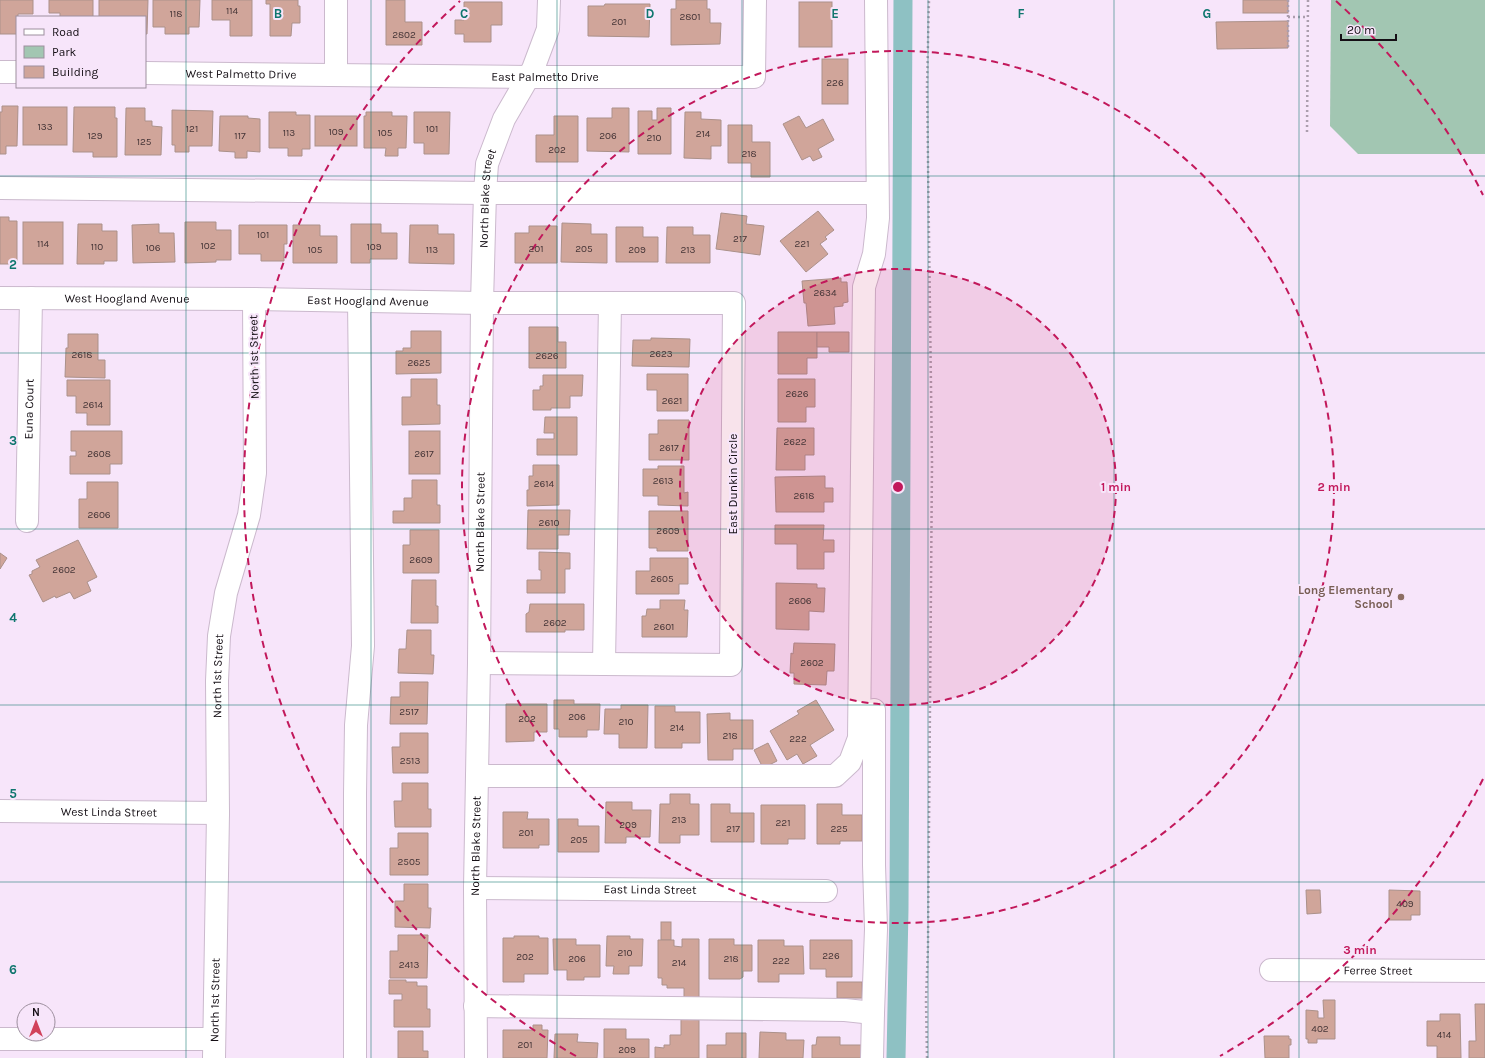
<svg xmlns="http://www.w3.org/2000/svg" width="1485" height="1058" viewBox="0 0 1485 1058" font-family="Karla,sans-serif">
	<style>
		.green { fill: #a2c6b2 }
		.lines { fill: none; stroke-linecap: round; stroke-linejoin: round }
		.canal { stroke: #8ec1c3; stroke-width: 19 }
		.building { fill: #d0a59a; stroke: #ab918a }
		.minor-casing { stroke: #cbb9cd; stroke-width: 24 }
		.path { stroke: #ac9eae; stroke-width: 2.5; stroke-dasharray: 2 3; stroke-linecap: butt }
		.minor { stroke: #fff; stroke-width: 22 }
		.grid { fill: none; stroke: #0f766e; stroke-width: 1; stroke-opacity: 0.55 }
		.ring { fill: none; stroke: #c2185b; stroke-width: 2; stroke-dasharray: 7 5 }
		.education-dot { fill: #8d6e63; stroke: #f7e5fa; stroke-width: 1.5 }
		.labels { text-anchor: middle; stroke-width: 4; stroke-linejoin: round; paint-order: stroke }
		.number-label { font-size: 10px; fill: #443436 }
		.street-label { font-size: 12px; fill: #150f15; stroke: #f7e5fa }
		.education-label { font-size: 12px; font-weight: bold; fill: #785e54; stroke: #f7e5fa; text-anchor: end }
		.grid-label { font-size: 13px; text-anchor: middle; font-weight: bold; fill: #0f766e; stroke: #f7e5fa; stroke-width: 4; stroke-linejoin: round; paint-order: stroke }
		.centre { fill: #c2185b; stroke: #f7e5fa; stroke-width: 2 }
		.ring-label { font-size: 12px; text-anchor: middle; font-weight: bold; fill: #c2185b; stroke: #f7e5fa; stroke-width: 4; stroke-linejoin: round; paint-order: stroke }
	</style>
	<rect width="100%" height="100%" fill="#f7e5fa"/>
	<polygon class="green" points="1331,0 1485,0 1485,154 1358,154 1330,126"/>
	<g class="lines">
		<polyline class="canal" points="896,1058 899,909 903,0"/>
	</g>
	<g class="building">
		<polygon points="0,0 33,0 33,14 18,14 18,17 17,17 17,34 0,34"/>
		<polygon points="49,0 93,0 93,17 60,17 60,13 49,13"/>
		<polygon points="99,0 148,0 147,34 145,34 145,17 99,17"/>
		<polygon points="153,0 200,0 199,27 189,27 189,34 165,34 165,27 153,27"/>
		<polygon points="212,0 252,0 252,36 230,36 230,20 212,20"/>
		<polygon points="266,0 298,0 298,6 300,6 300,23 292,23 291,36 270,36 270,4 266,4"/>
		<polygon points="386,0 405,0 405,22 422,22 422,45 386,45"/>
		<polygon points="676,0 707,0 707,9 710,9 710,23 721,23 720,44 671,45 671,9 676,9"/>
		<rect x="1243" y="0" width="45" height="13"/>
		<polygon points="464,2 502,2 502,25 491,25 491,42 464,42 464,34 455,34 455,20 464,20"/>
		<rect x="799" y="2" width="33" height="45"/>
		<polygon points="605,4 650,4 649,37 588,36 588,6 604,6"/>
		<polygon points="1288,21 1288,48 1217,49 1216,22"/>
		<rect x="822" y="59" width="26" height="45"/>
		<polygon points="2,106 18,106 17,146 6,146 6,154 0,154 0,112 2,112"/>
		<rect x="23" y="107" width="44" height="38"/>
		<polygon points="74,107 115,107 115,118 117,118 117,157 93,157 93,152 73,152"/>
		<polygon points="126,108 145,108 145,121 152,121 152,126 162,127 161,155 125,155"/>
		<polygon points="612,108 629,108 629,152 587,151 587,118 612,118"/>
		<polygon points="657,108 671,108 671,154 638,154 638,111 652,111 652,120 657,120"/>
		<polygon points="172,110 213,111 212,146 189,146 189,152 175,152 175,145 172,145"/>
		<polygon points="269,112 296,112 296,115 310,115 310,149 302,149 302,156 288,156 288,148 269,148"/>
		<polygon points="366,112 392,112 392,116 407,116 406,148 398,148 398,156 385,156 386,148 364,148 364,116 366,116"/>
		<polygon points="414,112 450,112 449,154 424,154 424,143 414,143"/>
		<polygon points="685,112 701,112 701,119 721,120 721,146 711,146 711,159 684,158"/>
		<polygon points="220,116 248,116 248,118 260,119 260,152 247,151 247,158 235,158 235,152 219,151"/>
		<rect x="315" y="116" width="42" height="30"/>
		<polygon points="554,116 578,116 578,162 536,162 536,135 554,135"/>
		<polygon points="799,116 806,128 823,119 834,140 818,149 822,157 813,161 810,156 802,160 783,124"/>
		<polygon points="728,125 752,125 752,142 770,142 770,177 751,177 751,163 728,163"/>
		<polygon points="818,211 834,230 825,237 827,239 820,244 828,254 806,272 780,241"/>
		<polygon points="721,213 747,216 746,224 764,226 760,255 716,249"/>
		<polygon points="0,217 9,217 9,221 17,221 17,264 0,264"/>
		<rect x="23" y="222" width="40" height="42"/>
		<polygon points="185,222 216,222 216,230 231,230 231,260 216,260 216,262 185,263"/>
		<polygon points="562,223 591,224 591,234 607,234 607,263 561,262"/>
		<polygon points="78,224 102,224 102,231 117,231 117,261 104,261 104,264 77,264"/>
		<polygon points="159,224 159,233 174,233 175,262 133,263 132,225"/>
		<polygon points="351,224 381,224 381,233 397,233 397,259 370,259 370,263 351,263"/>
		<polygon points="239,225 287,225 287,244 284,244 284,261 261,261 261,254 239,254"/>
		<polygon points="293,225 320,225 320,236 337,236 337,263 293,263"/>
		<polygon points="410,225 438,225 438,234 454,234 454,264 409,263"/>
		<polygon points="529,226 557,226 557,263 515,263 515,233 529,233"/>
		<polygon points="616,227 643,227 643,237 658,237 658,262 616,262"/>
		<polygon points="667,227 693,227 693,235 710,235 710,263 666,263"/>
		<polygon points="841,278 841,282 847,282 848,302 843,303 843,306 834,307 835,324 808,326 806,303 804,303 802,281"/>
		<polygon points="529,327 558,327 558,342 566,342 566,368 529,368"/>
		<polygon points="411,331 441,331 441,373 396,374 396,351 403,351 403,348 411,348"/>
		<polygon points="778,332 817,332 817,358 807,358 807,374 778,374"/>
		<polygon points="817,332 849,332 849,352 829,352 829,347 817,347"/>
		<polygon points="68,334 98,334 98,360 105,360 105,378 65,377 66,348 68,348"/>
		<polygon points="651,338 690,339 689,367 632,366 633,340 651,340"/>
		<polygon points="647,374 688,374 688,411 657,411 657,390 647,390"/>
		<polygon points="543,375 583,375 582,396 570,396 570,408 551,408 551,410 533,410 533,390 540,390 540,386 543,386"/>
		<polygon points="411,379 437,379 437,405 440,405 440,424 402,425 402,397 411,397"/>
		<polygon points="778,379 815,379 815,407 806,407 806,422 778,422"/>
		<polygon points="67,380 110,380 110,425 87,425 87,413 76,413 76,396 67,396"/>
		<polygon points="545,417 577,417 577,455 537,455 537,439 554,439 554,433 544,433"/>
		<polygon points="658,420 689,420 689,460 649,460 649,434 658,434"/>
		<polygon points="777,428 814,428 814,455 805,455 805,470 776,470"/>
		<polygon points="71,431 122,431 122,464 110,464 110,474 70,474 70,456 76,456 76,451 71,451"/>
		<rect x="409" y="431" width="31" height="43"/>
		<polygon points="533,465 559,465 559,505 527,506 527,490 529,490 529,476 533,476"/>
		<polygon points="658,466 684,466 684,493 688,492 688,506 658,505 658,496 643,496 643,469 658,469"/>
		<polygon points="825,476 825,488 833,488 833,502 824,502 824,512 776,512 775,477"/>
		<polygon points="412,480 437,480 437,505 440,505 440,523 393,523 393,511 404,511 404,498 412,498"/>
		<polygon points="87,482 118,482 118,528 79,528 79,499 87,499"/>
		<polygon points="528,510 570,510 569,535 558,535 558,549 527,549"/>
		<polygon points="649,511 688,511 688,551 657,551 657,548 649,548"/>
		<polygon points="775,525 824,525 823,540 834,540 834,552 824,552 824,569 797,569 797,544 775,544"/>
		<polygon points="410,530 439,530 439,573 403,573 403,545 410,545"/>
		<polygon points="78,540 97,577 87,582 91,591 74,599 70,592 56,598 55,596 43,602 29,575 32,574 32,571 40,567 36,560"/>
		<polygon points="539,552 570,553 570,569 565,569 565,593 527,593 527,580 541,580 541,570 539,570"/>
		<polygon points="0,553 7,558 0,569"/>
		<polygon points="650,558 688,558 688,584 679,584 679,594 636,594 636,571 650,571"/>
		<polygon points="412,580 436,580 436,606 438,606 438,623 411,623"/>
		<polygon points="776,583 817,584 817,588 825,588 824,612 809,611 809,630 776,629"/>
		<polygon points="660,600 685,600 684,610 688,610 687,637 642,637 642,616 646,616 647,609 660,609"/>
		<polygon points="530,604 584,604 584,630 565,630 565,632 526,632 526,614 529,612"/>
		<polygon points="407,630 431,630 431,655 434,655 433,674 398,673 399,649 406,649"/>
		<polygon points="794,643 835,644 834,671 827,671 826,685 794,684 794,673 790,673 791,653 793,654"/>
		<polygon points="400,682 428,682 427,724 390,724 391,697 400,697"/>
		<polygon points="554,700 574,700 574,704 600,704 599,730 587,730 587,737 559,737 559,729 554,729"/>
		<polygon points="816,700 834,730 810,745 817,756 803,764 797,754 787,760 770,731 799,714 797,711"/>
		<polygon points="506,704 547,704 547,732 534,732 534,741 506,742"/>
		<polygon points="621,705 648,705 647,748 619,748 619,734 604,734 605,709 621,709"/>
		<polygon points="655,706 675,706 675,712 700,712 700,743 682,743 682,748 655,748"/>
		<polygon points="730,713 730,720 753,720 753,749 733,749 733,760 708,760 707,714"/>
		<polygon points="400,733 428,733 428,773 393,773 392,747 400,747"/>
		<polygon points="768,743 777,761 763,768 754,750"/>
		<polygon points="402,783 428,783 428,809 431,809 431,827 395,827 394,801 402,801"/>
		<polygon points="670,794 690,794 690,804 699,804 699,835 680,835 680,843 659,843 660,804 670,804"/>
		<polygon points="606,802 632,802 632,810 651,810 650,837 626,837 626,843 605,843"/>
		<polygon points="711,804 730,804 730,813 754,813 754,842 711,842"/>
		<polygon points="817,804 842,804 842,815 862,815 862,841 840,841 840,844 817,844"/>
		<polygon points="761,805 805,805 805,839 788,839 788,844 761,844"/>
		<polygon points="503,812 528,812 527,819 549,819 549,845 539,845 539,848 503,848"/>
		<polygon points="558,819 578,819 578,826 599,826 599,852 558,852"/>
		<polygon points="398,833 428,833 428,875 390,875 390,848 398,848"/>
		<polygon points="404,884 428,884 428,908 431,908 430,928 395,927 395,901 404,901"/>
		<polygon points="1306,890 1320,890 1321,913 1307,914"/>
		<polygon points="1389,890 1420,891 1420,915 1411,915 1411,920 1389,920"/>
		<rect x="661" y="922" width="10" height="18"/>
		<polygon points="398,935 428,935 427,978 390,978 390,951 398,951"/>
		<polygon points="514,936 539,936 539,938 548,938 548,974 524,974 524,982 503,982 503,938 514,938"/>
		<polygon points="607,936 630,936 630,939 643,939 642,966 629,966 629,974 613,974 614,966 606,966"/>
		<polygon points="553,939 576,939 576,945 600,945 600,977 584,977 584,980 567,980 567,970 554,970"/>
		<polygon points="682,939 699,939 699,999 684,999 684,988 667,988 667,985 662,985 662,978 658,978 658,940 674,940 674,946 682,947"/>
		<polygon points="709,939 734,939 734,945 752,945 752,971 743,971 743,977 740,979 709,979"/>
		<polygon points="758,940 784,940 784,946 803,946 804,974 779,974 779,982 758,982"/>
		<polygon points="810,940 852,940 852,977 826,977 826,969 810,969"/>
		<polygon points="389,980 406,980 406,982 417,982 417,986 427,986 427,1009 430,1009 430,1027 394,1027 394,1000 402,1000 402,994 389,994"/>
		<rect x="837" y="982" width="25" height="16"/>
		<polygon points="1323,1000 1335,1000 1335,1039 1317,1039 1317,1043 1308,1043 1308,1039 1306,1039 1306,1010 1318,1011 1318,1018 1324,1018"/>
		<polygon points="1475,1004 1485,1004 1485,1058 1469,1058 1469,1041 1476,1041"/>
		<polygon points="1440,1014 1460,1014 1461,1058 1437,1058 1437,1046 1427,1046 1427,1021 1440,1021"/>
		<polygon points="681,1019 699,1020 699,1058 655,1058 655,1047 664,1048 664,1045 670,1045 670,1035 681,1035"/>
		<polygon points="533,1025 542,1025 542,1030 548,1030 547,1058 503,1058 503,1030 533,1030"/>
		<polygon points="604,1029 626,1029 626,1039 649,1039 649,1058 604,1058"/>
		<polygon points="398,1031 423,1031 423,1051 428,1051 428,1058 398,1058"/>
		<polygon points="760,1032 786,1033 786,1040 804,1040 803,1058 759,1058"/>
		<polygon points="726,1033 746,1033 746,1058 707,1058 707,1045 726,1045"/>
		<polygon points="555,1034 578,1034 577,1042 598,1043 597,1058 554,1058"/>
		<polygon points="1264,1036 1289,1036 1289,1039 1291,1039 1291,1045 1289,1045 1289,1058 1265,1058"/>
		<polygon points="817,1037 840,1037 840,1045 862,1045 862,1058 812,1058 812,1045 816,1045"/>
	</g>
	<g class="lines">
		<g class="minor-casing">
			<g id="minor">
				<polyline points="336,0 336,75"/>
				<polyline points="0,72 17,72"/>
				<path id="s1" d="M145 73 528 77H754L755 0"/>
				<polyline points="0,188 485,193 877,193"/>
				<path id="s2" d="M0 298 254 299 482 303H734L731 665 479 663"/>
				<path id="s3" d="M27 521 31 298"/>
				<polyline points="604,664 610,303"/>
				<polyline points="477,776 835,776 850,762 859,738 864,287 874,254 878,218 876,0"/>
				<path id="s4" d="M0 811 218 813"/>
				<path id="s5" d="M475 888 826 891"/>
				<path id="s6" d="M1271 970 1485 971"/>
				<polyline points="475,1006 845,1010 873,1013"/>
				<polyline points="0,1039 214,1039"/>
				<path id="s7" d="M214 1058 218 813 217 681 219 636 226 593 249 515 255 473 254 299"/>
				<polyline points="355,1058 355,794 356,725 363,646 359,301"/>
				<path id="s8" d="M476 1058 475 888 479 663 482 303 485 193 487 164 504 119 533 69 548 29 549 0"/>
				<polyline points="872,1058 873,1013 876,929 874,865 874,710"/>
			</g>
		</g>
		<g class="path">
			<polyline points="1288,0 1288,48"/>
			<polyline points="1288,17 1307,17"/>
			<polyline points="1307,132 1308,0"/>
			<polyline points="927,1058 926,1000 928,945 932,463 927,86 929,0"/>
		</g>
		<use href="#minor" class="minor"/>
	</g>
	<path class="grid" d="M186 0V1058M371 0V1058M557 0V1058M742 0V1058M928 0V1058M1114 0V1058M1299 0V1058M0 176H1485M0 353H1485M0 529H1485M0 705H1485M0 882H1485"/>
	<circle cx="898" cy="487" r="218" fill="#c2185b" fill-opacity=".12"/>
	<g class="ring">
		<circle cx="898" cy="487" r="218"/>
		<circle cx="898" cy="487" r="436"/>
		<path d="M1483 779A654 654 0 0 1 1220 1056M576 1056A654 654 0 0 1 460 1M1336 1A654 654 0 0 1 1483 195"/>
	</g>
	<circle class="education-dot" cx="1401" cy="597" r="4"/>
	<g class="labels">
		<g class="number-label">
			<text x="232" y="14">114</text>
			<text x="176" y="17">118</text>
			<text x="690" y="20">2801</text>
			<text x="619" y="25">201</text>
			<text x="404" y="38">2802</text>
			<text x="835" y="86">226</text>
			<text x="45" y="130">133</text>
			<text x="192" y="132">121</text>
			<text x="432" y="132">101</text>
			<text x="336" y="135">109</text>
			<text x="289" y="136">113</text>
			<text x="385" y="136">105</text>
			<text x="703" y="137">214</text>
			<text x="95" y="139">129</text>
			<text x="240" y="139">117</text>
			<text x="608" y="139">206</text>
			<text x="654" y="141">210</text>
			<text x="144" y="145">125</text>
			<text x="557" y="153">202</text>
			<text x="749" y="157">218</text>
			<text x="263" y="238">101</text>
			<text x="740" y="242">217</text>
			<text x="43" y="247">114</text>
			<text x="802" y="247">221</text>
			<text x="208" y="249">102</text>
			<text x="97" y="250">110</text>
			<text x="374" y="250">109</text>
			<text x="153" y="251">106</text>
			<text x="536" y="252">201</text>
			<text x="584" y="252">205</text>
			<text x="315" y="253">105</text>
			<text x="432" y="253">113</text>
			<text x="637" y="253">209</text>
			<text x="688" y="253">213</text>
			<text x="825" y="296">2634</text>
			<text x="661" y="357">2623</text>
			<text x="82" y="358">2618</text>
			<text x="547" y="359">2626</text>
			<text x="419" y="366">2625</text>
			<text x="797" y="397">2626</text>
			<text x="672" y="404">2621</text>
			<text x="93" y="408">2614</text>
			<text x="795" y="445">2622</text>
			<text x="669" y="451">2617</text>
			<text x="99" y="457">2608</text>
			<text x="424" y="457">2617</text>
			<text x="663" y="484">2613</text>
			<text x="544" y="487">2614</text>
			<text x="804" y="499">2618</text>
			<text x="99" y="518">2606</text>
			<text x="549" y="526">2610</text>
			<text x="668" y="534">2609</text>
			<text x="421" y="563">2609</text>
			<text x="64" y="573">2602</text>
			<text x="662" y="582">2605</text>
			<text x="800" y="604">2606</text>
			<text x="555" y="626">2602</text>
			<text x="664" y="630">2601</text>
			<text x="812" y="666">2602</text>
			<text x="409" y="715">2517</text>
			<text x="577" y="720">206</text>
			<text x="527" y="722">202</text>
			<text x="626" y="725">210</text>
			<text x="677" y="731">214</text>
			<text x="730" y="739">218</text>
			<text x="798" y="742">222</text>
			<text x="410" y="764">2513</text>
			<text x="679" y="823">213</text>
			<text x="783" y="826">221</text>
			<text x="628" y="828">209</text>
			<text x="733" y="832">217</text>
			<text x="839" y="832">225</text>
			<text x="526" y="836">201</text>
			<text x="579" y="843">205</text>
			<text x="409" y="865">2505</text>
			<text x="1405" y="907">409</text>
			<text x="625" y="956">210</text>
			<text x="831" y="959">226</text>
			<text x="525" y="960">202</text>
			<text x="577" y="962">206</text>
			<text x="731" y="962">218</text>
			<text x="781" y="964">222</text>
			<text x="679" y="966">214</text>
			<text x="409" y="968">2413</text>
			<text x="1320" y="1032">402</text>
			<text x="1444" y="1038">414</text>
			<text x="525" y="1048">201</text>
			<text x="627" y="1053">209</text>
		</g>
		<g class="street-label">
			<text dy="4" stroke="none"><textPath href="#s1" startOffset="96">West Palmetto Drive</textPath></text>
			<text dy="4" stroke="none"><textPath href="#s1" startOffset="400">East Palmetto Drive</textPath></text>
			<text dy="4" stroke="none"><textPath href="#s8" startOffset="860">North Blake Street</textPath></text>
			<text dy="4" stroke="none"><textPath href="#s2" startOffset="127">West Hoogland Avenue</textPath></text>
			<text dy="4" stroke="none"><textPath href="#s2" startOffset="368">East Hoogland Avenue</textPath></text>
			<text transform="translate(254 357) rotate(-91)" y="4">North 1st Street</text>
			<text dy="4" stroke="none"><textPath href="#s3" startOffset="112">Euna Court</textPath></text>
			<text transform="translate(733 484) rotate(-90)" y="4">East Dunkin Circle</text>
			<text dy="4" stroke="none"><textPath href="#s8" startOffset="536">North Blake Street</textPath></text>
			<text dy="4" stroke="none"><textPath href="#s7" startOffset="382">North 1st Street</textPath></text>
			<text dy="4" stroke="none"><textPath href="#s4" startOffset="109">West Linda Street</textPath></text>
			<text dy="4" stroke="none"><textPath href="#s8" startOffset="212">North Blake Street</textPath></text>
			<text dy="4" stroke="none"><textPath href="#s5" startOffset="175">East Linda Street</textPath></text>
			<text dy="4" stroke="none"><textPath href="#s6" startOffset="107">Ferree Street</textPath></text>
			<text dy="4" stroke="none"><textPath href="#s7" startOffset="58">North 1st Street</textPath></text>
		</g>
		<g class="education-label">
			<text x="1393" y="594">Long Elementary<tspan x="1393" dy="14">School</tspan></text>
		</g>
	</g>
	<g class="grid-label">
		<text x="278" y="18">B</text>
		<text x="464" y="18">C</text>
		<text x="650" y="18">D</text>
		<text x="835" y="18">E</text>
		<text x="1021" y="18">F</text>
		<text x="1207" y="18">G</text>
		<text x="13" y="269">2</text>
		<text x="13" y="445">3</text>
		<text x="13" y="622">4</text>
		<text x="13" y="798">5</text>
		<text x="13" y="974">6</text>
	</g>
	<circle cx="898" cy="487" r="6" class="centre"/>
	<g class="ring-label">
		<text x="1116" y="491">1 min</text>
		<text x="1334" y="491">2 min</text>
		<text x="1360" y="954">3 min</text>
	</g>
	<rect x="16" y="16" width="130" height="72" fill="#f7e5fa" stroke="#9d8f9e"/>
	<rect x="24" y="29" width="20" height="6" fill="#ffffff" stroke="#9d8f9e"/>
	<text x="52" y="36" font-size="12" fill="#150f15">Road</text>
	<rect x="24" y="46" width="20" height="12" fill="#a2c6b2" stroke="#9d8f9e"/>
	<text x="52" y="56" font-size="12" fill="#150f15">Park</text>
	<rect x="24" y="66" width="20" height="12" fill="#d0a59a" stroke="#9d8f9e"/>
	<text x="52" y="76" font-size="12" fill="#150f15">Building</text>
	<g transform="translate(36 1022)"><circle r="19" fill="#f7e5fa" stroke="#9d8f9e"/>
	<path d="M0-3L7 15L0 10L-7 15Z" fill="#d1415b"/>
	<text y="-6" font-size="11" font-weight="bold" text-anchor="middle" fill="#150f15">N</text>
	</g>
	<path d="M1341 34v6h55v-6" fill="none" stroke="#150f15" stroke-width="2"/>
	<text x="1347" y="34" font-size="12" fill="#150f15" stroke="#f7e5fa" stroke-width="3" paint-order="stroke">20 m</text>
</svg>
